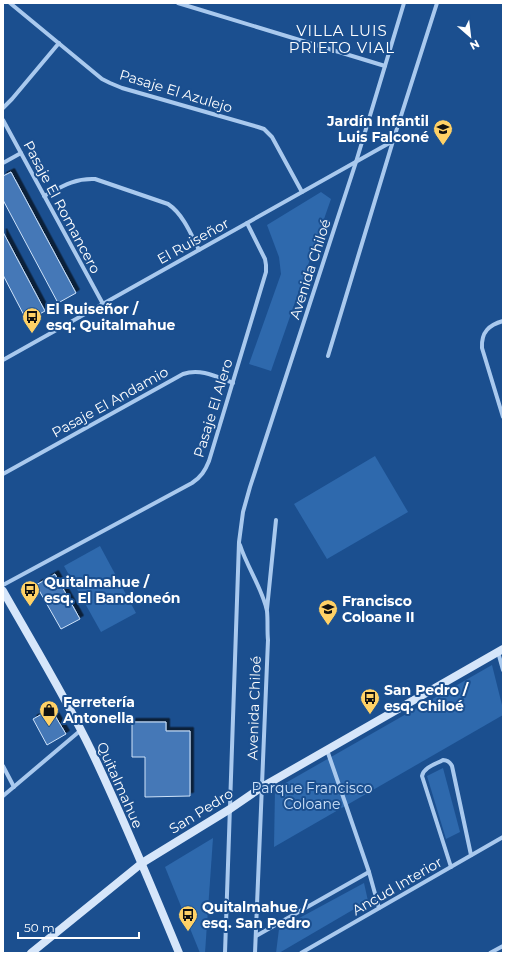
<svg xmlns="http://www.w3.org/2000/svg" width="506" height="956" viewBox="0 0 506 956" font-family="Montserrat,sans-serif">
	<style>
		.green { fill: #2e69ad }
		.building { fill: #4478b7; stroke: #cfe3fa; filter: url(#shadow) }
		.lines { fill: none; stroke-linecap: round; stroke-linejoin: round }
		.street { stroke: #a9c9ee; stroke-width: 4 }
		.secondary { stroke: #d6e6fa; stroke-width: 8 }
		.labels { text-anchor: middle; stroke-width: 4; stroke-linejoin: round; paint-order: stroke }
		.street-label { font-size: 14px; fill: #fff; stroke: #1b4f8f }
		.poi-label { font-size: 14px; font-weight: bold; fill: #fff; stroke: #1b4f8f; text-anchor: start }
		.park-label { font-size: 14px; fill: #cfe3fa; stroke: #1b4f8f }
		.neighbourhood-label { font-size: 15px; letter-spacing: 1px; fill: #fff; stroke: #1b4f8f }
	</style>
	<defs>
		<filter id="shadow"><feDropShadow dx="3.5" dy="-3.5" stdDeviation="0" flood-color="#0009"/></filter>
	</defs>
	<rect width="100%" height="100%" fill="#1b4f8f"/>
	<g class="green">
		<polygon points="321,192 331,199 271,371 249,364 281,274 279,257 267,225"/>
		<polygon points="375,456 408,512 327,559 294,504"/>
		<polygon points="100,546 136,613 101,632 64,566"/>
		<polygon points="492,665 503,709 503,715 274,847 275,789"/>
		<polygon points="443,768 460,832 446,839 427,776"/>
		<polygon points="213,838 205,953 200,953 165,867"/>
		<polygon points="364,883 368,901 279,953 276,953 279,929"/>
	</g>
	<g class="building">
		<polygon points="11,172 76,293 58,303 3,200 3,176"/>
		<polygon points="3,232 45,311 27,321 3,275"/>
		<polygon points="55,574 80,619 61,629 36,585"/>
		<polygon points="51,709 66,734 47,745 33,719"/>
		<polygon points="132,722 166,722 166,731 190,731 190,796 145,797 145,757 132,757"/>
	</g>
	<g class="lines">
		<g class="street">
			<polyline points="10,3 102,79 110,83 122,88 258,127 264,129 272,137 302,192"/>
			<polyline points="178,3 385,66"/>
			<polyline points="3,108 12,99 59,43"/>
			<polyline points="3,120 103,304"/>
			<polyline points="3,163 21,153"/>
			<path d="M44 196C61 187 74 178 95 179L168 204C183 214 191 234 199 250"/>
			<path d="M503 321C489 325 481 332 482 348L503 417"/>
			<polyline points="328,356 393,141 437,3"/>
			<polyline points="3,360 393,141"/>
			<path d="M3 474 183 374C201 368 217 377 233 383"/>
			<path d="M240 545C247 567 263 590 267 611 268 620 267 631 268 640L255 953"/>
			<path d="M3 585 192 483C201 477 205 471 209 461L266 272V265L265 259 247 223"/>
			<polyline points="267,609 276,520"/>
			<polyline points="498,652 503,670"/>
			<polyline points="327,750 369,872 379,908"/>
			<polyline points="3,766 14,787"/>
			<polyline points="3,796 81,730"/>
			<path d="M451 867 422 776C424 767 436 764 443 760 448 760 450 762 452 766L471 855"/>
			<polyline points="256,936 369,872"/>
			<polyline points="225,953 239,542 243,512 250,487 356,162 404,3"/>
			<polyline points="301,953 503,837"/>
			<polyline points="490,953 503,946"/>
		</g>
		<g class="secondary">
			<path d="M3 591C33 644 65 696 91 750 123 817 151 885 179 953"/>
			<polyline points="31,953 142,863 230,809 262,787 503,649"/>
		</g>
	</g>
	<defs>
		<g id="school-pin" transform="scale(1)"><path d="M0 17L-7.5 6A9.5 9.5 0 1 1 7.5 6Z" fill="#ffd166" stroke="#1b4f8f"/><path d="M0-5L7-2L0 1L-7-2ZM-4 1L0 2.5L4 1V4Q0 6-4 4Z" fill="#111"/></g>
		<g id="bus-pin" transform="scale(1)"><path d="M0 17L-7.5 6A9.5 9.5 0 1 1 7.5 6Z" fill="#ffd166" stroke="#1b4f8f"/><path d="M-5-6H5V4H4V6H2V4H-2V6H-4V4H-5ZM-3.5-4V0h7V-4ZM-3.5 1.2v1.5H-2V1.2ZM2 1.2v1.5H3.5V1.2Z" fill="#111"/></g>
		<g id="shop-pin" transform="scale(1)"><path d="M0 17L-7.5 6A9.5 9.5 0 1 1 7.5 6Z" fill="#ffd166" stroke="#1b4f8f"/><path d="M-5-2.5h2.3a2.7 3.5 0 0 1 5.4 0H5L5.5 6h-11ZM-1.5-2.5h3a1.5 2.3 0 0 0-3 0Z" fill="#111"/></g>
	</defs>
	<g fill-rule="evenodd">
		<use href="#school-pin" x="443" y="129"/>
		<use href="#bus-pin" x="32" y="317"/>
		<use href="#bus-pin" x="30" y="590"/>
		<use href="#school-pin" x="328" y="609"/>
		<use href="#bus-pin" x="370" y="698"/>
		<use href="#shop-pin" x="49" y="710"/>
		<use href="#bus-pin" x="188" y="915"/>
	</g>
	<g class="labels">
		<g class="street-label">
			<text transform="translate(176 91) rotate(17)" y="5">Pasaje El Azulejo</text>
			<text transform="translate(62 207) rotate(62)" y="5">Pasaje El Romancero</text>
			<text transform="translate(193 241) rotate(-29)" y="5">El Ruiseñor</text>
			<text transform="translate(310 269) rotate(-72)" y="5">Avenida Chiloé</text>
			<text transform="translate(110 402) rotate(-29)" y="5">Pasaje El Andamio</text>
			<text transform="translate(213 408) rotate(-73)" y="5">Pasaje El Alero</text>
			<text transform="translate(254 708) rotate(-88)" y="5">Avenida Chiloé</text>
			<text transform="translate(120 785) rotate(66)" y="5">Quitalmahue</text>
			<text transform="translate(201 811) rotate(-32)" y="5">San Pedro</text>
			<text transform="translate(397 886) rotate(-30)" y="5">Ancud Interior</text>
		</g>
		<g class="poi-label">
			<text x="429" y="126" text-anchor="end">Jardín Infantil<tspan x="429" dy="16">Luis Falconé</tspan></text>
			<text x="46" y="314">El Ruiseñor /<tspan x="46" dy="16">esq. Quitalmahue</tspan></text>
			<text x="44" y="587">Quitalmahue /<tspan x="44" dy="16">esq. El Bandoneón</tspan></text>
			<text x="342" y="606">Francisco<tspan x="342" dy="16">Coloane II</tspan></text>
			<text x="384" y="695">San Pedro /<tspan x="384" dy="16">esq. Chiloé</tspan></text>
			<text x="63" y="707">Ferretería<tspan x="63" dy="16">Antonella</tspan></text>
			<text x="202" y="912">Quitalmahue /<tspan x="202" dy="16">esq. San Pedro</tspan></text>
		</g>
		<g class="park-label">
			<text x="312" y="793">Parque Francisco<tspan x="312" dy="16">Coloane</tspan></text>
		</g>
		<g class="neighbourhood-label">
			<text x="342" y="36">VILLA LUIS<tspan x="342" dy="17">PRIETO VIAL</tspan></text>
		</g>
	</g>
	<rect width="506" height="956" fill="none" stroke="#ffffff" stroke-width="8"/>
	<g transform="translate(470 36) rotate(152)" stroke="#1b4f8f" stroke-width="3" paint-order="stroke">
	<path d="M0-3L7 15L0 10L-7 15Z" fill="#ffffff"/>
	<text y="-6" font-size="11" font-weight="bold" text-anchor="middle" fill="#ffffff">N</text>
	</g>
	<path d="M18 932v6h121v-6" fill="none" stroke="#ffffff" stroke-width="2"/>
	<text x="24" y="932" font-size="12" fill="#ffffff" stroke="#1b4f8f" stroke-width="3" paint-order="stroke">50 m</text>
</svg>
